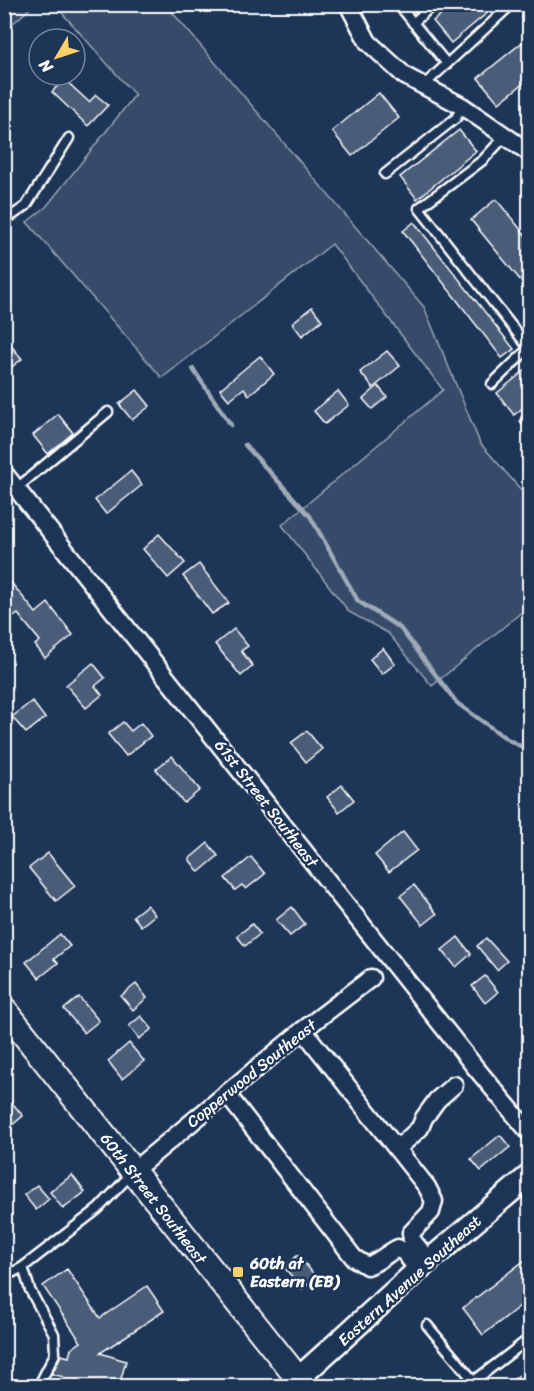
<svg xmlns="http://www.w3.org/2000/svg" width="534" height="1391" viewBox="0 0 534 1391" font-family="Sriracha,sans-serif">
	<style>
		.green { fill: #364b69; stroke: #9aa5b4; stroke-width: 1.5 }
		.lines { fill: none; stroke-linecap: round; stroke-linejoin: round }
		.stream { stroke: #a0aab8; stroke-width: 4.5 }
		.building { fill: #4a5d79; stroke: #fff; stroke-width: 1.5 }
		.service-casing { stroke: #fff; stroke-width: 13 }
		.minor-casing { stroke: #fff; stroke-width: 21 }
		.tertiary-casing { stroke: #fff; stroke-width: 26 }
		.secondary-casing { stroke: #fff; stroke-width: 28 }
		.service { stroke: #1d3557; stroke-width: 8 }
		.minor { stroke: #1d3557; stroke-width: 16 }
		.tertiary { stroke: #1d3557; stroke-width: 21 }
		.secondary { stroke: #1d3557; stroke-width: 24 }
		.poi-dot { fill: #ffd166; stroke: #1d3557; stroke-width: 2 }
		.labels { text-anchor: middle; stroke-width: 5; stroke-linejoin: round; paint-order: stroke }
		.street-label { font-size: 16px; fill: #fff; stroke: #1d3557 }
		.poi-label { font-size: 16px; font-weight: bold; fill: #fff; stroke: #1d3557; text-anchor: start }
	</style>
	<rect width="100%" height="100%" fill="#1d3557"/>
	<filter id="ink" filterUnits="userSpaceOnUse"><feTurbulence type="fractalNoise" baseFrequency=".0167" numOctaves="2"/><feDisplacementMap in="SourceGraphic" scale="12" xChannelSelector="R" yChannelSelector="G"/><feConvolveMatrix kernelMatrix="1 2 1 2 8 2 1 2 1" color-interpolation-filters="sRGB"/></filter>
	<g filter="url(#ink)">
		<g class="green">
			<polygon points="5,4 34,4 34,5 5,30"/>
			<polygon points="55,5 166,5 424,307 480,443 530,500 529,606 432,686 388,633 349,612 282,525 443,390 332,244 162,378 27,222 46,207 135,95"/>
		</g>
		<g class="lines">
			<g class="stream">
				<polyline points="193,369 231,425"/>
				<polyline points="245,445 310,516 358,601 400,628 457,703 507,739 530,751"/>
			</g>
		</g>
		<g class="building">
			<polygon points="453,4 498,4 451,43 433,21"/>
			<polygon points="530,36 530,78 499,103 478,78"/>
			<polygon points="64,79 89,102 96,95 108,105 88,126 52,92"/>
			<polygon points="379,93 399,118 352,156 332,131"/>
			<polygon points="459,130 476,151 417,199 400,177"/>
			<polygon points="496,199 530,241 530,292 471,220"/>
			<polygon points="414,222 514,349 502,358 403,231"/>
			<polygon points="312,307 322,320 302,336 292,323"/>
			<polygon points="4,337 22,359 4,373"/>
			<polygon points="387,351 400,366 373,388 360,372"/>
			<polygon points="260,356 274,374 249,395 244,388 229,400 220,389"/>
			<polygon points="530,366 530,402 514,415 497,393"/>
			<polygon points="378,386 387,397 372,409 363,399"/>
			<polygon points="137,390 150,406 132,420 119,404"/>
			<polygon points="338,391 349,405 325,424 314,411"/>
			<polygon points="58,414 73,433 48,454 33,435"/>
			<polygon points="131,471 142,485 106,514 95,500"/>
			<polygon points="159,534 185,563 168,578 143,549"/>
			<polygon points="199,564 229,603 212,614 183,576"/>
			<polygon points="4,574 36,613 48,603 73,635 45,658 35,645 40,641 18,614 12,618 4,609"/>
			<polygon points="234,629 248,646 241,651 253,666 241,676 215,644"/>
			<polygon points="383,648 395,664 382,674 370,659"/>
			<polygon points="93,663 105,678 95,686 102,695 86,708 66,685"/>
			<polygon points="32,701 45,718 26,733 12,717"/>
			<polygon points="123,722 131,731 141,723 151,736 126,756 108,734"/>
			<polygon points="307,731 322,749 306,762 291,743"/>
			<polygon points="172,756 200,790 184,803 156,769"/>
			<polygon points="342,785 354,800 339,812 327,797"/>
			<polygon points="403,832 417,850 389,872 375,855"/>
			<polygon points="208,843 218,856 199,872 189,859"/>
			<polygon points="48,853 75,886 56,901 29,868"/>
			<polygon points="251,857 265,874 246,889 242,885 235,890 225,878"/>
			<polygon points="414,885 437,914 423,925 400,896"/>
			<polygon points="147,905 155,915 141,926 133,916"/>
			<polygon points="292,907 305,924 290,936 276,920"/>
			<polygon points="252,924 260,934 245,946 237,936"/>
			<polygon points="60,934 70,946 54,959 58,963 39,978 26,962"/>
			<polygon points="458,937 471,954 456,967 442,950"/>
			<polygon points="486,938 507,961 497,970 477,946"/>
			<polygon points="485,976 498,992 485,1003 472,986"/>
			<polygon points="136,984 147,998 133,1010 121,996"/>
			<polygon points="79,997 99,1021 84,1033 64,1009"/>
			<polygon points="141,1016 152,1029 139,1039 129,1026"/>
			<polygon points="129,1043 144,1061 122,1079 108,1061"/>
			<polygon points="4,1093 23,1116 4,1132"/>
			<polygon points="500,1135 510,1147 481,1171 471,1159"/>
			<polygon points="72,1175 85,1192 63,1209 50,1192"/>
			<polygon points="37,1185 49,1199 36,1210 24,1195"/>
			<polygon points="298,1255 317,1278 302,1289 284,1267"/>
			<polygon points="530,1256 530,1298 483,1335 463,1308"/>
			<polygon points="67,1269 100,1318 147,1286 164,1311 100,1353 126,1361 119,1386 62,1386 64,1377 52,1374 61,1355 69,1357 71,1349 81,1342 43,1286"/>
			<polygon points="530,1367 530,1386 505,1386"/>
		</g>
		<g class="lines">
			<g class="service-casing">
				<g id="service">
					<polyline points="398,4 447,64"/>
					<polyline points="413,23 434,4"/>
					<polyline points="423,86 512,4"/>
					<polyline points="505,136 483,160 419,208 529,348"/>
					<polyline points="385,174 456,118 462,106"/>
					<polyline points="4,221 26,206 69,138"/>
					<polyline points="492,384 530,347"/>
					<polyline points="526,420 530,417"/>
					<polyline points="17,488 108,412"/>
					<polyline points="23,1267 30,1290 54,1334 55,1354 40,1383 36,1386"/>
					<polyline points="4,1277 23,1267 98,1209 133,1172"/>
					<polyline points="427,1325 478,1386"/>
					<polyline points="474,1381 530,1338"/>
				</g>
			</g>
			<g class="minor-casing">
				<g id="minor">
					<polyline points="348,4 368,42 405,76 462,106 530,153"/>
					<polyline points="4,473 475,1067 530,1133"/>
					<polyline points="303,1030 427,1187 434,1201 431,1212 411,1233 412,1240 429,1261"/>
					<path d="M226 1093 354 1258 367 1266C378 1263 387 1253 398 1248L405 1253 418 1270"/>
					<polyline points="397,1149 420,1128 424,1118 437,1100 454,1085"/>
					<polyline points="133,1171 303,1030 371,978"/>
				</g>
			</g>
			<g class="tertiary-casing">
				<polyline id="tertiary" points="290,1386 418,1270 530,1175"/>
			</g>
			<g class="secondary-casing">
				<polyline id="secondary" points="4,1009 304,1386"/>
			</g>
			<use href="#service" class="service"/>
			<use href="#minor" class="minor"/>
			<use href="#tertiary" class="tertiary"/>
			<use href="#secondary" class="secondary"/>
		</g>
	</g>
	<rect class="poi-dot" x="232" y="1266" width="12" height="12" rx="3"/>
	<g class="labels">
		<g class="street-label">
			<text transform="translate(267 803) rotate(52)" y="6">61st Street Southeast</text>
			<text transform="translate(251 1073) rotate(-39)" y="6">Copperwood Southeast</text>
			<text transform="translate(154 1198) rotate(52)" y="6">60th Street Southeast</text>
			<text transform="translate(409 1280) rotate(-42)" y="6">Eastern Avenue Southeast</text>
		</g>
		<g class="poi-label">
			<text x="250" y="1269">60th at<tspan x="250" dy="18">Eastern (EB)</tspan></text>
		</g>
	</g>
	<rect width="534" height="1391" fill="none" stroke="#1d3557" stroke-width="24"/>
	<rect x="12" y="12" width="510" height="1367" fill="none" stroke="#fff" stroke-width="2" filter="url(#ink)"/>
	<g transform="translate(57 57) rotate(231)"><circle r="28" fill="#1d3557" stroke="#77869a" stroke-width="1.5"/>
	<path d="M0-4.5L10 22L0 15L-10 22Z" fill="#ffd166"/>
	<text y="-9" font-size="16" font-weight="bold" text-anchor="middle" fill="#ffffff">N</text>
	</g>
</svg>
